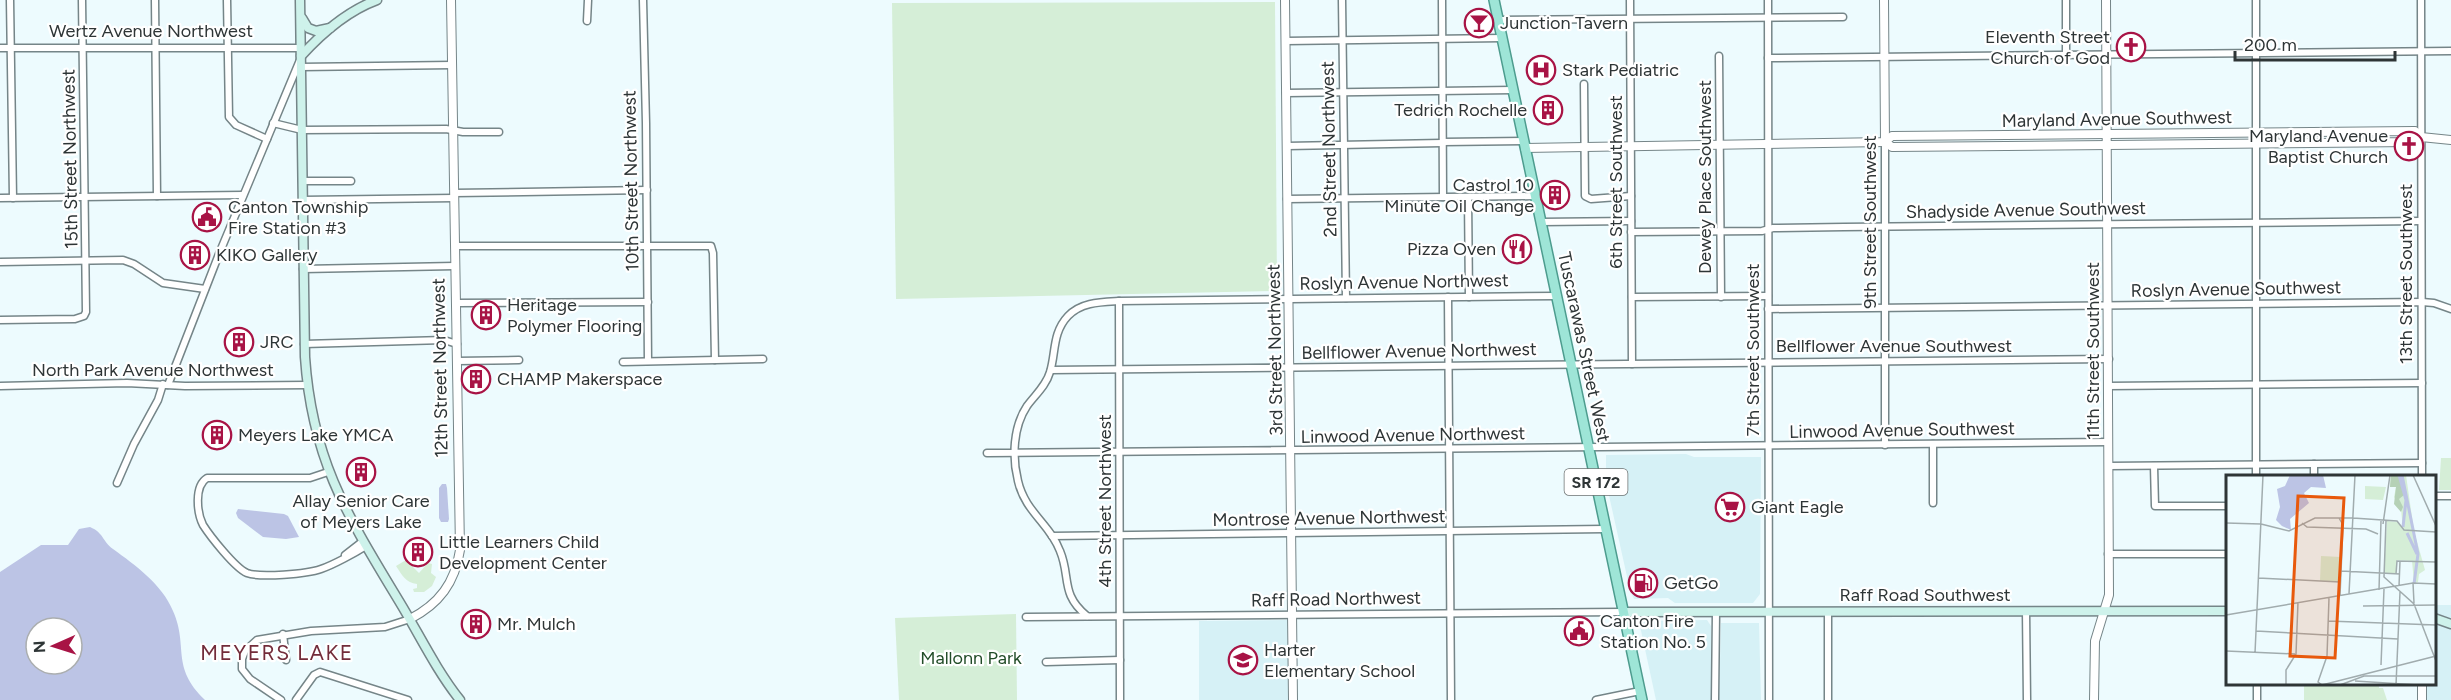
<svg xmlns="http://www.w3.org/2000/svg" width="2451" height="700" viewBox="0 0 2451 700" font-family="Figtree,sans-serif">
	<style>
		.built { fill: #d6f1f6 }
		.green { fill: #d5eed7 }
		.water { fill: #bcc4e5; fill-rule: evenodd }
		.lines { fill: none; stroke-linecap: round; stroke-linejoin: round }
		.minor-casing { stroke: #758588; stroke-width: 9 }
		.tertiary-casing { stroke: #758588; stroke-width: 10 }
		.secondary-casing { stroke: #758588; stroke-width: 11 }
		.primary-casing { stroke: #4d9c8e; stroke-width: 12 }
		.minor { stroke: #fff; stroke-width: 6 }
		.tertiary { stroke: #fff; stroke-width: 8 }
		.secondary { stroke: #cef2eb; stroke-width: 8 }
		.primary { stroke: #9ee5d7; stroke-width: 9 }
		.labels { text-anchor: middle; stroke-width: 4.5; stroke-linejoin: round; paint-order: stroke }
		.shield { fill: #fff; stroke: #6d7272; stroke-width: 1.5 }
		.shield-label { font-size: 16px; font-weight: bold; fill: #2e3536 }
		.poi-label { font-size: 18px; fill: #2e3536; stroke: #fff; text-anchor: start }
		.street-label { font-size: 18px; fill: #2e3536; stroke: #fff }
		.park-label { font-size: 18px; fill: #224c28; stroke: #fff }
		.quarter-label { font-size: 21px; letter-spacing: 1.5px; fill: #722c3a; stroke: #fff }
		.inset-river { fill: none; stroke: #bcc4e5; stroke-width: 3 }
		.inset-road { fill: none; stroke: #a1acae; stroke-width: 1.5 }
		.view { fill: #e8590c; fill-opacity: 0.15; stroke: #e8590c; stroke-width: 3 }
		.inset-edge { fill: none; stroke: #2e3536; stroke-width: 3 }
	</style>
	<rect width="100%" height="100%" fill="#edfbfe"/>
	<g class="built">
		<polygon points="1686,454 1694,457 1761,457 1760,594 1753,603 1675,603 1668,598 1634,599 1630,590 1606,482 1606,455"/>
		<polygon points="2435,605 2451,605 2451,700 2426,700 2426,684 2434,684"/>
		<polygon points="1288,620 1288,700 1199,700 1199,621"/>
		<polygon points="1707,620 1711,626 1711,700 1656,700 1640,626 1643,621"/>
		<polygon points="1721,623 1759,623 1761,700 1719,700"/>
	</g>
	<g class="green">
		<polygon points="1275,2 1277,291 896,299 892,3"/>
		<polygon points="2441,458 2451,458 2451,490 2439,490"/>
		<path d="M406 560 419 573 428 563 432 564 431 573 436 577 432 586 424 592H414L413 589 417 588V584C406 583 402 575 396 566Z"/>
		<polygon points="1016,614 1017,700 899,700 895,618"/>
		<polygon points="2304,684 2379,684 2379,688 2383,688 2387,700 2304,700"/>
	</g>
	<g class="water">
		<polygon points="442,484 446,484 447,488 449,519 448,522 441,522 439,518 439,488"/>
		<polygon points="238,509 284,514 288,516 299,537 286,539 263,537 238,518 236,513"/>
		<path d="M90 527C104 533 102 541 113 549 135 565 162 584 173 611 189 647 170 666 205 700H0V572L41 545H68L79 529ZM36 628H72V664H36Z"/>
	</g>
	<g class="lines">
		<g class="minor-casing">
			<g id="minor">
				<polyline points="10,0 13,198"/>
				<polyline points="155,0 157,196"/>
				<polyline points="227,0 229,117 236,125 267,139"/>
				<polyline points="643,0 646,123 648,361"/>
				<polyline points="1342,0 1346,298"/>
				<polyline points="1442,0 1443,197"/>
				<polyline points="1630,0 1632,364"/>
				<polyline points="1768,0 1769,700"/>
				<polyline points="2066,0 2066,55"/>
				<polyline points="2256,0 2256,476"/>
				<polyline points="2421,0 2422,476"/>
				<polyline points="1498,20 1843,17"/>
				<polyline points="587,21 588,0"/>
				<polyline points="1286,41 1502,38"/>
				<polyline points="0,48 301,48"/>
				<polyline points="1719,56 1721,297"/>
				<polyline points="1768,58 2451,51"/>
				<polyline points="301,67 452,65"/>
				<polyline points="1584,84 1585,196 1591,199 1631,196"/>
				<polyline points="1286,93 1513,90"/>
				<polyline points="273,123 302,130 446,129 463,132 499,132"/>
				<polyline points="1443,142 1524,141"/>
				<polyline points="1885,142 1885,445"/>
				<polyline points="1287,146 1442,143"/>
				<polyline points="302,181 351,181"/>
				<polyline points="454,193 647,190"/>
				<polyline points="1468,197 1469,297"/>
				<polyline points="0,198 243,195"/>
				<polyline points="1287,199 1535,196"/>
				<polyline points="303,200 454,198"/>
				<polyline points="1541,222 1631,221"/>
				<polyline points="1631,232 1762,231 1773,228 1844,227 2421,221"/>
				<polyline points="455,246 711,246 713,253 715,360"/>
				<polyline points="0,262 123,260 134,264 163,283 205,289"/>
				<polyline points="303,269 455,266"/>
				<polyline points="1448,297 1451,700"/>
				<polyline points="1632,297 1768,296"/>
				<polyline points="1119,301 1120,700"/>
				<polyline points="456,303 648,302"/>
				<polyline points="1768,309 2422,302 2434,303 2451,309"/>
				<polyline points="0,320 75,319 84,316 86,312 82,0"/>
				<polyline points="304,344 444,340 457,344"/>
				<polyline points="457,361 519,360"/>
				<polyline points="623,362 763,359"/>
				<polyline points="1051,370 2109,359"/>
				<polyline points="168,385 219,254 300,60"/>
				<polyline points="0,386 127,383 185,386 307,385"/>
				<polyline points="2108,386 2422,383"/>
				<polyline points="1933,444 1933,503"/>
				<polyline points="987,453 2108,442"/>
				<polyline points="2109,466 2422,463"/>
				<polyline points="2154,466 2155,506 2228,506"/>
				<path d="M328 472 310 478H207C194 486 197 513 203 525 210 536 235 568 247 573 260 578 307 574 321 569 333 565 355 553 366 546"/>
				<polyline points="2314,476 2314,464"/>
				<polyline points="117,483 134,444 158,400 163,384"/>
				<polyline points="2434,496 2451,496"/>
				<polyline points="1052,536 1605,529"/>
				<polyline points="2108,554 2228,554"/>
				<polyline points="345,555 363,541"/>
				<polyline points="2026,611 2027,700"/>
				<path d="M1087 616C1060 594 1071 577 1060 551 1050 524 1025 512 1018 481 1012 457 1013 427 1027 406 1035 395 1046 386 1050 372 1056 353 1052 333 1068 316 1081 302 1101 302 1119 301L1556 296"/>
				<polyline points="1026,617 1623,612"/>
				<polyline points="283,634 286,660"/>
				<polyline points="1046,662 1120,660"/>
				<polyline points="2257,684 2257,700"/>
				<polyline points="281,700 250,679 242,669 242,659 245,651 257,640 311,631 385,627 410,619"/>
				<polyline points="296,700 314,675 320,672 408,700"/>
				<polyline points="1596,700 1640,691"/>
				<polyline points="1715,700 1716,612"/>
				<polyline points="1828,700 1828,612"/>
			</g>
		</g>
		<g class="tertiary-casing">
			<g id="tertiary">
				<polyline points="1285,0 1293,700"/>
				<polyline points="1884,0 1885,142"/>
				<polyline points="1885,142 1892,147 2413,142 2421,137"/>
				<polyline points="1525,148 1885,142 1892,136 2415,131 2421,137 2451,140"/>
				<path d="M410 619C439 604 455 583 460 550L451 0"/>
				<polyline points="2422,684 2422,700"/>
				<polyline points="2094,700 2095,641 2109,595 2106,0"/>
			</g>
		</g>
		<g class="secondary-casing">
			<g id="secondary">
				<path d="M300 0 305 357C312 462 349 518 402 606 421 638 437 671 460 700"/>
				<polyline points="302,18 308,28 316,31 330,28"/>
				<path d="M301 56C322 33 347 11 377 0"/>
				<polyline points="1623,612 2228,611"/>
				<polyline points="2434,618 2451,624"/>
			</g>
		</g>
		<g class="primary-casing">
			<polyline id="primary" points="1494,0 1642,700"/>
		</g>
		<use href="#minor" class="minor"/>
		<use href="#tertiary" class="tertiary"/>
		<use href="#secondary" class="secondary"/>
		<use href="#primary" class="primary"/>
	</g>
	<defs>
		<g id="bar-ring" transform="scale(1.5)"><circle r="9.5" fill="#fff" stroke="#a81345" stroke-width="1.5"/><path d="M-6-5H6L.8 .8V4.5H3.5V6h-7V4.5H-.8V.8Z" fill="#a81345"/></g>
		<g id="church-ring" transform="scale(1.5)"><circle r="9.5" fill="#fff" stroke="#a81345" stroke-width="1.5"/><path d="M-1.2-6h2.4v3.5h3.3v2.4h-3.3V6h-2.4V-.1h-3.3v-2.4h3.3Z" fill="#a81345"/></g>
		<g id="hospital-ring" transform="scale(1.5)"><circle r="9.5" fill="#fff" stroke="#a81345" stroke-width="1.5"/><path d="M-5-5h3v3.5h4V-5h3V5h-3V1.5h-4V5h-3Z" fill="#a81345"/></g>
		<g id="building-ring" transform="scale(1.5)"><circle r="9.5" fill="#fff" stroke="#a81345" stroke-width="1.5"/><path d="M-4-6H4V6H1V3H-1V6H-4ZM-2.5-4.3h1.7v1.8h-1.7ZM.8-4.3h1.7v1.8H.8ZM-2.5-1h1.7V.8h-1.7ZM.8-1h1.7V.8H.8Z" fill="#a81345"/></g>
		<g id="civic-ring" transform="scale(1.5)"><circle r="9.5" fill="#fff" stroke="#a81345" stroke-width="1.5"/><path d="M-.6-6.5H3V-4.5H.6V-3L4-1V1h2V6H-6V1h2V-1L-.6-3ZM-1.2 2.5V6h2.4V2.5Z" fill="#a81345"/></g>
		<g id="restaurant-ring" transform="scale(1.5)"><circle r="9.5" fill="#fff" stroke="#a81345" stroke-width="1.5"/><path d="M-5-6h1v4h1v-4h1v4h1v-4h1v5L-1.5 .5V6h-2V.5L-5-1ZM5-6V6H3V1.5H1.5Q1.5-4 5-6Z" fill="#a81345"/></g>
		<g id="supermarket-ring" transform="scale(1.5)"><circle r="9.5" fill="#fff" stroke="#a81345" stroke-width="1.5"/><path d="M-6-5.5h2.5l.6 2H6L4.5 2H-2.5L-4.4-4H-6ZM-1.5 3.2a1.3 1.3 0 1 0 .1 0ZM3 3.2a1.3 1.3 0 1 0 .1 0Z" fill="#a81345"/></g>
		<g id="fuel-ring" transform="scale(1.5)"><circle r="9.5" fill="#fff" stroke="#a81345" stroke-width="1.5"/><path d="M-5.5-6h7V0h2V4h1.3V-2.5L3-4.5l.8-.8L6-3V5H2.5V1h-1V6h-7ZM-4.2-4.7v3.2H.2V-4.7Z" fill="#a81345"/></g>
		<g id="school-ring" transform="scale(1.5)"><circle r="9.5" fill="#fff" stroke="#a81345" stroke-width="1.5"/><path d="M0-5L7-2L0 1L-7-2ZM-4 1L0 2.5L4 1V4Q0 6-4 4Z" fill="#a81345"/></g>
	</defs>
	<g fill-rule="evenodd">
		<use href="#bar-ring" x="1479" y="23"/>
		<use href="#church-ring" x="2131" y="47"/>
		<use href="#hospital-ring" x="1541" y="70"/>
		<use href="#building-ring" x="1548" y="110"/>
		<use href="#church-ring" x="2409" y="146"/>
		<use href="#building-ring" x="1555" y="195"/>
		<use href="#civic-ring" x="207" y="217"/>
		<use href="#restaurant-ring" x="1517" y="249"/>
		<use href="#building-ring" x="195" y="255"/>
		<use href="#building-ring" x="486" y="315"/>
		<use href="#building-ring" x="239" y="342"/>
		<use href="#building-ring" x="476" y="379"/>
		<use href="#building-ring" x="217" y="435"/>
		<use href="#building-ring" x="361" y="472"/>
		<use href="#supermarket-ring" x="1730" y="507"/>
		<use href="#building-ring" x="418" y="552"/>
		<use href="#fuel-ring" x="1643" y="583"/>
		<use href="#building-ring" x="476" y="624"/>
		<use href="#civic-ring" x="1579" y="631"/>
		<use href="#school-ring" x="1243" y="660"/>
	</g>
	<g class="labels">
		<rect class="shield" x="1564.5" y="469" width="63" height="26" rx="4.5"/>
		<g class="shield-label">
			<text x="1596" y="488">SR 172</text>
		</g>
		<g class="poi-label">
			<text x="1500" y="29">Junction Tavern</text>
			<text x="2110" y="43" text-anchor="end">Eleventh Street<tspan x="2110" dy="21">Church of God</tspan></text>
			<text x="1562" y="76">Stark Pediatric</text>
			<text x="1527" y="116" text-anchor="end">Tedrich Rochelle</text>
			<text x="2388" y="142" text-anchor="end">Maryland Avenue<tspan x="2388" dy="21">Baptist Church</tspan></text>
			<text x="1534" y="191" text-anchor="end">Castrol 10<tspan x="1534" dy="21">Minute Oil Change</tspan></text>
			<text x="228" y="213">Canton Township<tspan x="228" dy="21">Fire Station #3</tspan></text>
			<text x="1496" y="255" text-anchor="end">Pizza Oven</text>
			<text x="216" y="261">KIKO Gallery</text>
			<text x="507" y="311">Heritage<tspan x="507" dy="21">Polymer Flooring</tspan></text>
			<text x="260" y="348">JRC</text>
			<text x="497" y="385">CHAMP Makerspace</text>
			<text x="238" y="441">Meyers Lake YMCA</text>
			<text x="361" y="507" text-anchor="middle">Allay Senior Care<tspan x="361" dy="21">of Meyers Lake</tspan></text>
			<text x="1751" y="513">Giant Eagle</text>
			<text x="439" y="548">Little Learners Child<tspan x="439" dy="21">Development Center</tspan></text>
			<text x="1664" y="589">GetGo</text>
			<text x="1600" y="627">Canton Fire<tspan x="1600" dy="21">Station No. 5</tspan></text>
			<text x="497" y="630">Mr. Mulch</text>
			<text x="1264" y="656">Harter<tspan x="1264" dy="21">Elementary School</tspan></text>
		</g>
		<g class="street-label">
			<text x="151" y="37">Wertz Avenue Northwest</text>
			<text transform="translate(2117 119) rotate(-1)" y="6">Maryland Avenue Southwest</text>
			<text transform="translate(1329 149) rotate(-91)" y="6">2nd Street Northwest</text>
			<text transform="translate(70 159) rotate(-91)" y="6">15th Street Northwest</text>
			<text transform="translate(1705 177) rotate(-90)" y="6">Dewey Place Southwest</text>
			<text transform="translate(631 181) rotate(-91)" y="6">10th Street Northwest</text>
			<text transform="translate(1616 182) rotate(-90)" y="6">6th Street Southwest</text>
			<text transform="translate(2026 210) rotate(-1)" y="6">Shadyside Avenue Southwest</text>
			<text transform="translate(1870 222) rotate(-90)" y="6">9th Street Southwest</text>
			<text transform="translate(2406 274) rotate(-90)" y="6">13th Street Southwest</text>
			<text transform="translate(1404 282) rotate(-1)" y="6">Roslyn Avenue Northwest</text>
			<text transform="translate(2236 289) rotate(-1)" y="6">Roslyn Avenue Southwest</text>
			<text x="1894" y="352">Bellflower Avenue Southwest</text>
			<text transform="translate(1584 347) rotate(78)" y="6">Tuscarawas Street West</text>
			<text transform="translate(1275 350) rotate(-91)" y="6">3rd Street Northwest</text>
			<text transform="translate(1753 350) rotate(-90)" y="6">7th Street Southwest</text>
			<text transform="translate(1419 351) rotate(-1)" y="6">Bellflower Avenue Northwest</text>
			<text transform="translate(2093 351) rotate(-90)" y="6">11th Street Southwest</text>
			<text transform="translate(440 368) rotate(-91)" y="6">12th Street Northwest</text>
			<text x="153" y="376">North Park Avenue Northwest</text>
			<text transform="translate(1902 430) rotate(-1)" y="6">Linwood Avenue Southwest</text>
			<text transform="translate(1413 435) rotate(-1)" y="6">Linwood Avenue Northwest</text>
			<text transform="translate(1105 501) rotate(-90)" y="6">4th Street Northwest</text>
			<text transform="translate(1329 518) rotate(-1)" y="6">Montrose Avenue Northwest</text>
			<text x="1925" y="601">Raff Road Southwest</text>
			<text transform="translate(1336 599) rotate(-1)" y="6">Raff Road Northwest</text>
		</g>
		<g class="park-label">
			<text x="971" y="664">Mallonn Park</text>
		</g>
		<g class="quarter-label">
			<text x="277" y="660">MEYERS LAKE</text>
		</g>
	</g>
	<g transform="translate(2226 475)">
		<rect width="210" height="210" fill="#edfbfe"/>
		<path d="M165 0H180L188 56 199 95 193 99 192 107 188 108 186 86 171 85 170 98H158L161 46 172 47 177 55 175 34 168 22 170 12H164ZM139 11 160 12 157 25 139 24ZM95 81 115 82 113 107 94 106Z" fill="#d5eed7"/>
		<path d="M165 0H174L178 20 173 24 177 32 175 37 168 29 170 12H164Z" fill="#b5d1b6"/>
		<path d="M97 0 100 13 85 12 78 18 83 28 64 44 65 55 56 51 50 45 54 32 51 14 59 11 64 0Z" fill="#bcc4e5"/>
		<path class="inset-river" d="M173 0 180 25 177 52M176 0 192 79 188 109M181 58 191 79"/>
		<path class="inset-road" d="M187 0 210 51M113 43 117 50 114 121M160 46 158 102 188 129 210 186M0 48 35 49M76 48 81 52 140 54 152 59M35 49 63 56 89 43H127L171 46 178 55 210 57M157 49 164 0M115 96 174 99M170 99 171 86 210 87M32 103 114 107M187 108 188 128M173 111 174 86M153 115 155 46M123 119 129 0M137 131 210 130M31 134 37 0M0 140 187 108 210 109M102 146 210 150M30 156 172 164M0 176 69 179M29 178 31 134M155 190 158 114M129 206 192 210M60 210V195L70 179 72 127M96 210 210 181M96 210 92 207 101 181 103 123M114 210 138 201H210M170 210 174 117"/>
		<path class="view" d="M72 21 118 23 109 183 64 181Z"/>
		<rect width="210" height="210" class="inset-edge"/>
	</g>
	<g transform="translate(54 646) rotate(267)"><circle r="28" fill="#ffffff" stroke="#abaeaf" stroke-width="1.5"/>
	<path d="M0-4.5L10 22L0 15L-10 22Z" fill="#a81345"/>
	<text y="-9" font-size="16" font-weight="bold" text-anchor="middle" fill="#2e3536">N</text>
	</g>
	<path d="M2235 51v9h160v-9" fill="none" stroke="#2e3536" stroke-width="3"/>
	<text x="2244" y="51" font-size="18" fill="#2e3536" stroke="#ffffff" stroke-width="4.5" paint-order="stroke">200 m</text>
</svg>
